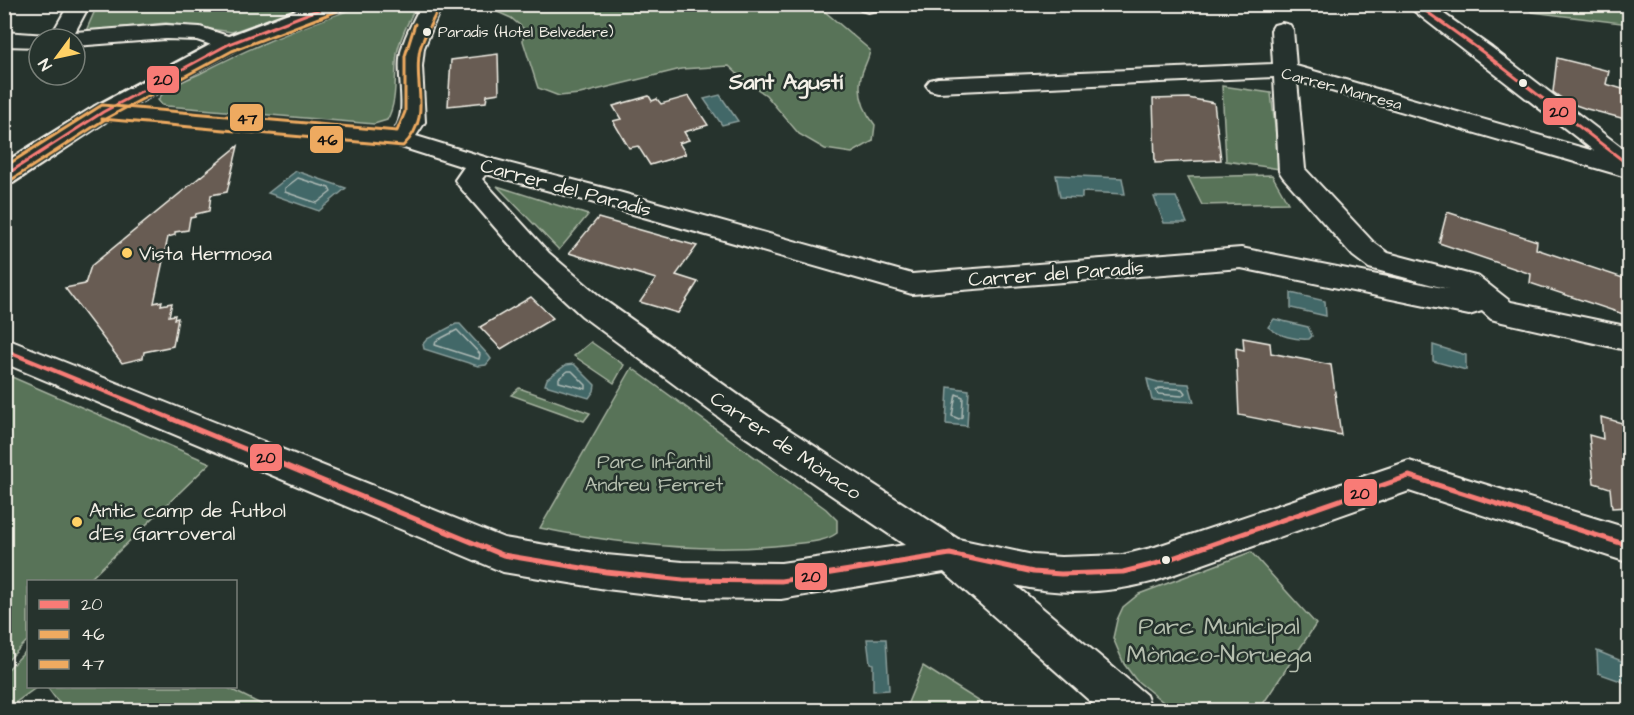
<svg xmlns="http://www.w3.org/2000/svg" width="1634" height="715" viewBox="0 0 1634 715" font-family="'Architects Daughter',sans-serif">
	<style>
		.green { fill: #587359; stroke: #a6b2a0; stroke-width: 1.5 }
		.water { fill: #436768; stroke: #8a9e9b; stroke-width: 1.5 }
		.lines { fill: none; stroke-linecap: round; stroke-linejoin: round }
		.shore { stroke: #adbab5; stroke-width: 1.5 }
		.building { fill: #675c52; stroke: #f4f1e8; stroke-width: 1.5 }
		.street-casing { stroke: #f4f1e8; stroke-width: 4 }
		.secondary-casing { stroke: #f4f1e8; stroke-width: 5 }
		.street { fill: #26332d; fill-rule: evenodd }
		.secondary { fill: #26332d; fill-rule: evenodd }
		.bus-1-far2-casing { stroke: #26332d; stroke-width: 6 }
		.bus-1-far1-casing { stroke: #26332d; stroke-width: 9 }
		.bus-1-casing { stroke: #26332d; stroke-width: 10 }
		.bus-2-casing { stroke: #26332d; stroke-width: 6 }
		.bus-3-casing { stroke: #26332d; stroke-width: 6 }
		.bus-1-far2 { stroke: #f87b76; stroke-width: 3 }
		.bus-1-far1 { stroke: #f87b76; stroke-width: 4.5 }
		.bus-1 { stroke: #f87b76; stroke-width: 5 }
		.bus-2 { stroke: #eeaa60; stroke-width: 3 }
		.bus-3 { stroke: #eeaa60; stroke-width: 3 }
		.bus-dot { fill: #f4f1e8; stroke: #26332d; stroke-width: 2 }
		.poi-dot { fill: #ffd166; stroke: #26332d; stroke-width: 2 }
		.labels { text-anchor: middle; stroke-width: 5; stroke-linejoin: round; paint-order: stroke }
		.far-bus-label { font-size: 15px; fill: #f4f1e8; stroke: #26332d; text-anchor: start }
		.far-street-label { font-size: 16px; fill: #f4f1e8; stroke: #26332d }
		.street-label { font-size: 20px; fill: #f4f1e8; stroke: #26332d }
		.poi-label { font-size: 20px; fill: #f4f1e8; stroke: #26332d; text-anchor: start }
		.park-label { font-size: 20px; fill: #b6bfaf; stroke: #26332d }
		.far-district-label { font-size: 22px; font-weight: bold; fill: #f4f1e8; stroke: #26332d }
		.near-park-label { font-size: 24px; fill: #b6bfaf; stroke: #26332d }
		.line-badge { stroke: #26332d; stroke-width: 2 }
		.pale-badge-label { font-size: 16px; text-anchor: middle; font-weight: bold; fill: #111 }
	</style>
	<rect width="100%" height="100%" fill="#26332d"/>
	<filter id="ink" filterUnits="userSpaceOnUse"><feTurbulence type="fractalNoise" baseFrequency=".0167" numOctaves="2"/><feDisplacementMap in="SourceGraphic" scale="12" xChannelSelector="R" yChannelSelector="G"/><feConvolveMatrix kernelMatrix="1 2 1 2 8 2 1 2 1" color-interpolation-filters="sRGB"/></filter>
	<g filter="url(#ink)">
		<g class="green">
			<polygon points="102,5 102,4 310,5 232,32 166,23 86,31 96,8"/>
			<path d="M364 5H416C410 20 399 38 397 54 394 74 398 102 387 120L374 124 167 106 162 105 158 100C166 86 187 80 201 73 254 45 308 24 364 5Z"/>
			<path d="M493 5H820L823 10 870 50C869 60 863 67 861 77 857 96 864 111 875 125L873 141 852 153 825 149 799 134 766 95 744 80 729 66 681 69 580 94 559 96 538 88 523 41V28L511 18 495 11Z"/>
			<polygon points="1524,5 1629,5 1629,24 1532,12"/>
			<polygon points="1222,86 1271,93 1280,169 1226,161"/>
			<polygon points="1272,175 1288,203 1202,205 1188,177"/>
			<polygon points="497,186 588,215 559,250"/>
			<polygon points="591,342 624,365 614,383 574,356"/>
			<path d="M632 368 826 509 837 520V533C825 542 808 542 793 544 710 554 623 545 540 528Z"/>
			<polygon points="5,374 210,463 88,581 28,582 28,640 5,663"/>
			<polygon points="519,388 590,413 584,421 511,395"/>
			<polygon points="1251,552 1316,624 1259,710 1173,710 1136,680 1124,664 1113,638 1117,620 1123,607 1139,594"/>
			<polygon points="28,649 28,686 37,687 5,710 5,672"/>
			<polygon points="923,666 993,710 905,710"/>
			<polygon points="47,687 226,687 273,710 84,710 81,707 77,710 64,710"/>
		</g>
		<g class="water">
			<polygon points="720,95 738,121 722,125 704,99"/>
			<polygon points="296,171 346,188 319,211 268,193"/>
			<polygon points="1056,175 1122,178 1125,194 1082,192 1082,198 1060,197"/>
			<polygon points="1154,197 1176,197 1187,223 1164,223"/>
			<polygon points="1291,293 1325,301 1326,316 1291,308"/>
			<path d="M1274 319 1308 327 1312 336 1309 339C1295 340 1279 336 1268 327Z"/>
			<polygon points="456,324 460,324 489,356 491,359 486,365 478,366 424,349 423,344 427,339"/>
			<polygon points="1433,345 1466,355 1466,370 1433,361"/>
			<polygon points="574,364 595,385 594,391 589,398 545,385 547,379 566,365"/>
			<polygon points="1147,379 1158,382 1189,384 1194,402 1152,400"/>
			<polygon points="948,387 969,390 967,426 946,424"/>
			<polygon points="867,639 886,639 889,690 873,691 873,664 870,663"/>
			<polygon points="1597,651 1629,664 1629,684 1598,673"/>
		</g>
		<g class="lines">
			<g class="shore">
				<polygon points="298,178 329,188 331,192 317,203 285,192 285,188"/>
				<polygon points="457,330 480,354 479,359 435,345 436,341"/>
				<polygon points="568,371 572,371 586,385 586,389 559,382 559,378"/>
				<polygon points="1159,388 1182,389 1185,393 1182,396 1158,394 1156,391"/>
				<polygon points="956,394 963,397 962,417 959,419 952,416"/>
			</g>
		</g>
		<g class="building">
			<polygon points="498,54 499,93 487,95 486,102 448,106 451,60"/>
			<polygon points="1557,58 1609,71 1606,84 1629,91 1629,120 1587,109 1567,102 1553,92"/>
			<polygon points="649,96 652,101 657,99 661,104 689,96 708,125 684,132 689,140 679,143 686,154 650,165 638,146 629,148 613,121 621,119 613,106"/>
			<polygon points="1188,98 1214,103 1221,160 1155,163 1153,99"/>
			<polygon points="238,146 227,192 211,195 209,211 196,214 195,217 190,218 188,230 175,232 175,235 168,237 154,303 162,301 161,305 172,303 169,316 175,315 174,319 178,318 173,346 144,352 143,358 122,363 65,288 85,284 91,266"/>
			<polygon points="1447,212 1537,241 1536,249 1629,280 1629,316 1530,283 1531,274 1439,243"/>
			<polygon points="598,218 697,246 676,275 698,282 678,313 640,302 656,279 569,253"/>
			<polygon points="531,297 553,318 501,349 480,327"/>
			<polygon points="1243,338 1270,343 1271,353 1331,365 1341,435 1239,415 1236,348 1244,350"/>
			<polygon points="1601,417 1629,425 1629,507 1612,508 1610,488 1594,483 1589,435 1603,439"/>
		</g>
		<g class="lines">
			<g class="street-casing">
				<g id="street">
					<polygon points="69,4 90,4 75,32 166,25 200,27 237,39 240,44 237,49 229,51 197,40 166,39 75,46 75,39 39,39 39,47 4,46 4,32 47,35 49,39"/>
					<path d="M421 4H442L424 48 422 66 425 122 416 136 488 158 608 189 912 274 1241 248 1448 289 1369 268 1353 256 1283 177 1279 171 1274 77 938 92 930 90 926 85 930 80 938 78 1273 64 1271 30 1274 25 1282 23 1290 25 1293 30 1296 66 1594 151 1405 4H1430L1492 48 1630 154V178L1297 81 1305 169 1373 242 1388 253 1479 277 1511 302 1630 327V351L1502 322 1491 319 1482 311 1469 315 1241 268 912 294 591 202 486 174 482 179 549 253 604 300 768 416 958 539 1033 555 1061 557 1123 555 1155 547 1409 461 1630 529V563L1409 491 1155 581C1110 593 1061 596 1015 585L1146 695 1152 710H1100L944 572 781 599 683 598 606 589 503 572 4 363V338L504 538 606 555 683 562 781 563 905 545 744 436 582 316 529 267 459 186 455 180 464 167 398 146 103 119 94 117 91 112 94 107 103 105 394 131C410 109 394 74 402 48 406 33 415 18 421 4Z"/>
					<polygon points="858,4 888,4 885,8 868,12 861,10"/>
				</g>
			</g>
			<g class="secondary-casing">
				<polygon id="secondary" points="312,4 345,4 342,9 237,49 112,117 14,182 4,185 4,163 94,107 221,39"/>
			</g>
			<use href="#street" class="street"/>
			<use href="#secondary" class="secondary"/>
			<g class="bus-1-far2-casing">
				<g id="bus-1-far2">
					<polyline points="1416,4 1484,53 1630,166"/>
					<polyline points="4,176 103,112 229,44 333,4"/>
				</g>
			</g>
			<g class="bus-1-far1-casing">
				<polyline id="bus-1-far1" points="4,350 175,420"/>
			</g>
			<g class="bus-1-casing">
				<polyline id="bus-1" points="172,419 503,555 606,572 683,580 781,581 950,554 1033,572 1061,574 1123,572 1155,564 1409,476 1630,546"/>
			</g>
			<g class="bus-2-casing">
				<g id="bus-2">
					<path d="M102 119 403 146C434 116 412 85 420 49 424 35 433 21 439 7"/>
					<polyline points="8,182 107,118 232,51 337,11"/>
				</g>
			</g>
			<g class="bus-3-casing">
				<polyline id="bus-3" points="4,167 102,105 397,131 405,112 405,56 415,24"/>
			</g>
			<use href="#bus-1-far2" class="bus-1-far2"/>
			<use href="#bus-1-far1" class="bus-1-far1"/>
			<use href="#bus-1" class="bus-1"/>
			<use href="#bus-2" class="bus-2"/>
			<use href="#bus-3" class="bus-3"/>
		</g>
	</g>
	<g class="bus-dot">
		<circle cx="427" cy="32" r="5"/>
		<circle cx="1523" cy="83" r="5"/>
		<circle cx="1166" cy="560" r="5"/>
	</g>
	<g class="poi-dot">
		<circle cx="127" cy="253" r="6"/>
		<circle cx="77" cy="522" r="6"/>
	</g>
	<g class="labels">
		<g class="far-bus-label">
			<text x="438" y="37">Paradis (Hotel Belvedere)</text>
		</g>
		<g class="far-street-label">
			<text transform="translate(1342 88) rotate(15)" y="6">Carrer Manresa</text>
		</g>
		<g class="street-label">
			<text transform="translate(566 187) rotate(15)" y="7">Carrer del Paradís</text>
			<text transform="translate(1056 273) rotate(-4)" y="7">Carrer del Paradís</text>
			<text transform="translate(786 445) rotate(34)" y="7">Carrer de Mònaco</text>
		</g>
		<g class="poi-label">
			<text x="139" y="260">Vista Hermosa</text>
			<text x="89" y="517">Antic camp de futbol<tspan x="89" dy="23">d'Es Garroveral</tspan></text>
		</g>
		<g class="park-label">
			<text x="654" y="468">Parc Infantil<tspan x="654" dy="23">Andreu Ferret</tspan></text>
		</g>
		<g class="far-district-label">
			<text x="786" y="89">Sant Agustí</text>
		</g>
		<g class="near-park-label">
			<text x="1219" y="634">Parc Municipal<tspan x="1219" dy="28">Mònaco-Noruega</tspan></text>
		</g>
	</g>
	<g class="line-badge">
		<rect x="146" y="65" width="34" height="29" rx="6" fill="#f87b76"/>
		<rect x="1542" y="97" width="35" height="29" rx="6" fill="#f87b76"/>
		<rect x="229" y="103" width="35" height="29" rx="6" fill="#eeaa60"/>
		<rect x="309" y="125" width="35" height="29" rx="6" fill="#eeaa60"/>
		<rect x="249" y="443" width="34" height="29" rx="6" fill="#f87b76"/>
		<rect x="1343" y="478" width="35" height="29" rx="6" fill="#f87b76"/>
		<rect x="794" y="562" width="34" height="29" rx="6" fill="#f87b76"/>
	</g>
	<g class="pale-badge-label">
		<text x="163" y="85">20</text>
		<text x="1559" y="117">20</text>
		<text x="247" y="124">47</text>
		<text x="327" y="145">46</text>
		<text x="266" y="463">20</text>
		<text x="1360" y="499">20</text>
		<text x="811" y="582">20</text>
	</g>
	<rect width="1634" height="715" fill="none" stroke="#26332d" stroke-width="24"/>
	<rect x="12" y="12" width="1610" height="691" fill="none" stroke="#f4f1e8" stroke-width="2" filter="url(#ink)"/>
	<rect x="27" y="580" width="210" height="108" fill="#26332d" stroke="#787f78" stroke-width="1.5"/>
	<rect x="39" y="600" width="30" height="9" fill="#f87b76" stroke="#787f78" stroke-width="1.5"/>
	<text x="81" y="610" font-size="18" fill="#f4f1e8">20</text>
	<rect x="39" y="630" width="30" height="9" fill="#eeaa60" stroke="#787f78" stroke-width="1.5"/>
	<text x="81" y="640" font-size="18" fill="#f4f1e8">46</text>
	<rect x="39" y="660" width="30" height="9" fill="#eeaa60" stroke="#787f78" stroke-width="1.5"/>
	<text x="81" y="670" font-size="18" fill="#f4f1e8">47</text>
	<g transform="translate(57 57) rotate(237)"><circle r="28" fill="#26332d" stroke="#787f78" stroke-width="1.5"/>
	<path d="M0-4.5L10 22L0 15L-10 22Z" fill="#ffd166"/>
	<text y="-9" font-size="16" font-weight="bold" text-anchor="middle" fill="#f4f1e8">N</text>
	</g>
</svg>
